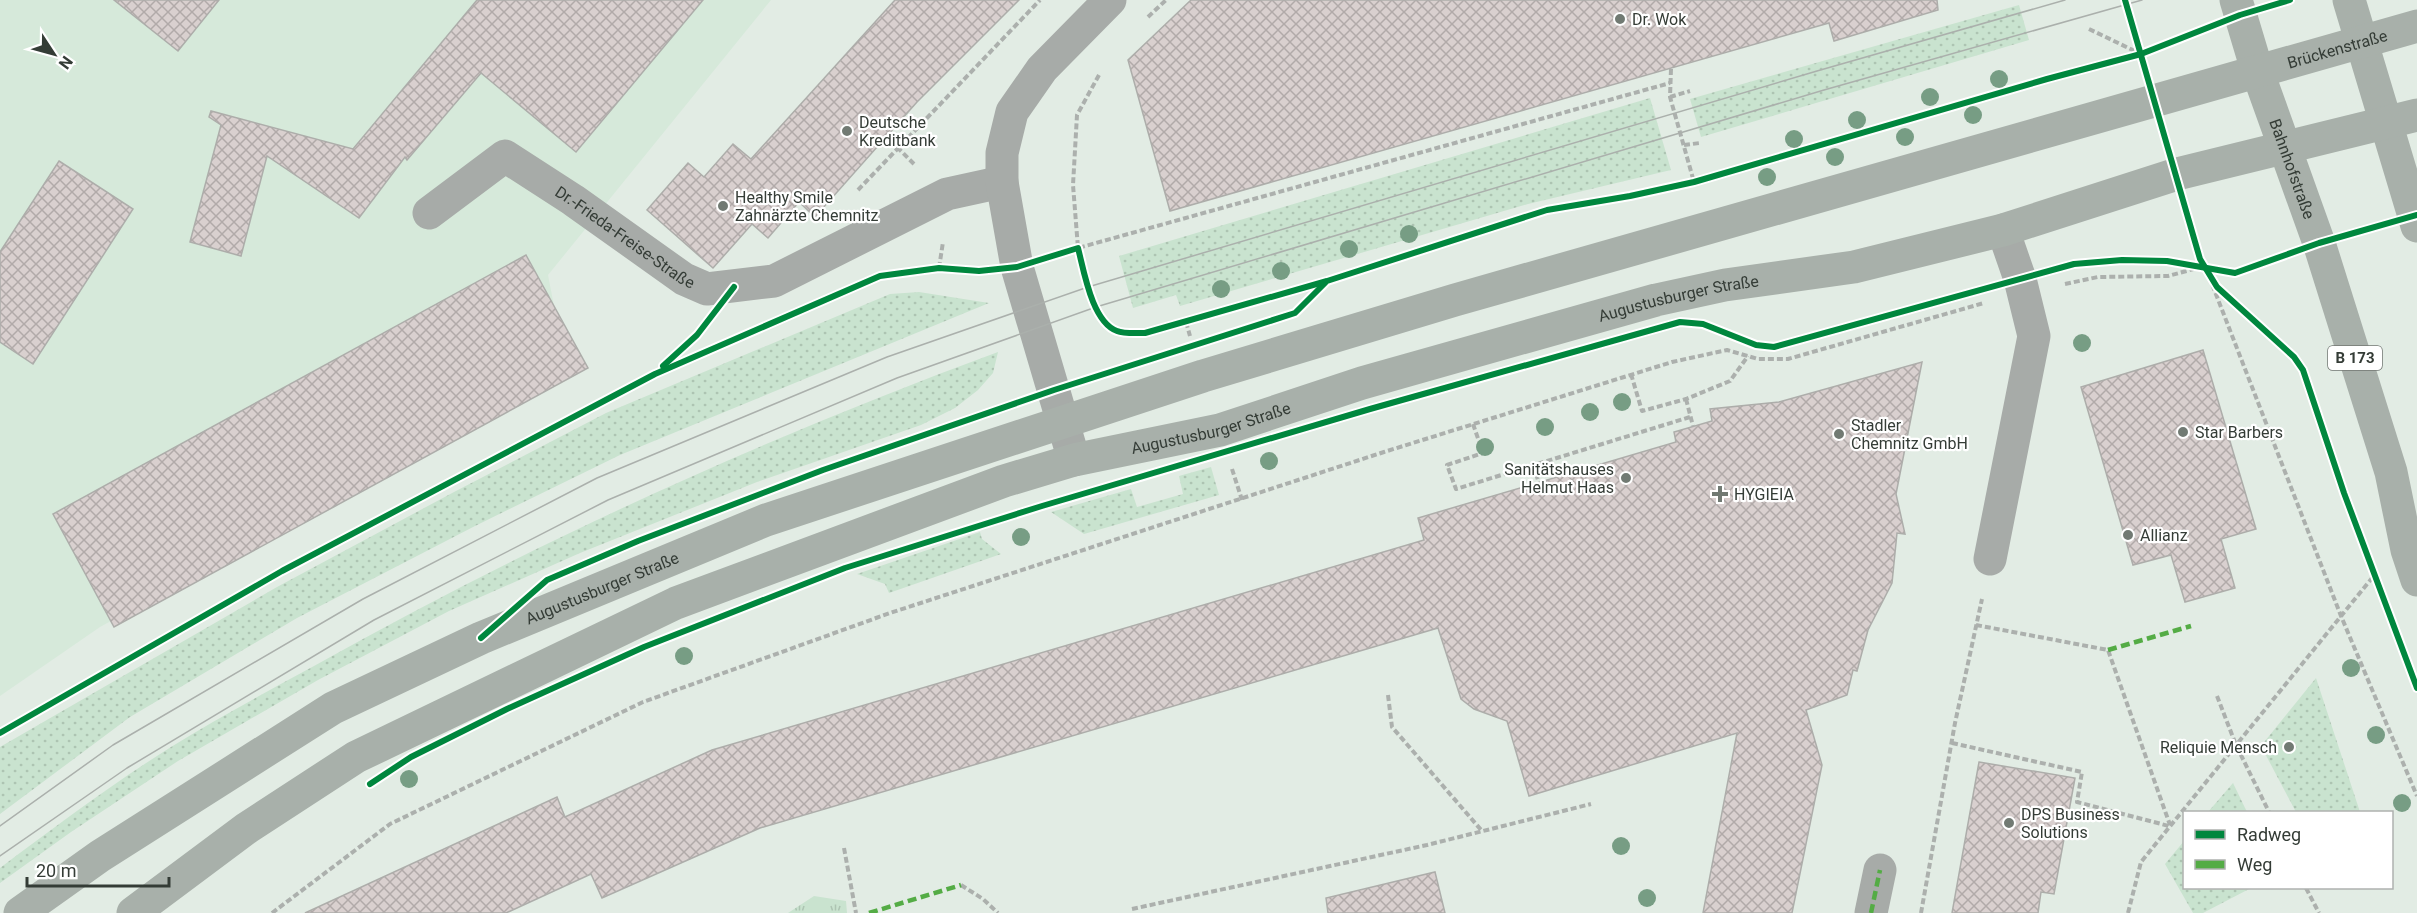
<svg xmlns="http://www.w3.org/2000/svg" width="2417" height="913" viewBox="0 0 2417 913" font-family="Roboto,sans-serif">
	<style>
		.built { fill: #d6e9da }
		.grass { fill: url(#grass-dots) }
		.park { fill: url(#park-tufts) }
		.building { fill: url(#building-cross-hatch); stroke: #adadaa; stroke-width: 1.5 }
		.lines { fill: none; stroke-linecap: round; stroke-linejoin: round }
		.path { stroke: #acb0ad; stroke-width: 4; stroke-dasharray: 6 3; stroke-linecap: butt }
		.minor { stroke: #a7aba8; stroke-width: 33 }
		.major { stroke: #a8b0aa; stroke-width: 33 }
		.tram { stroke: #abb0ac; stroke-width: 1.5 }
		.quiet { stroke: #54ac45; stroke-width: 4.5; stroke-dasharray: 9 4.5; stroke-linecap: butt }
		.cycleway-casing { stroke: #fff; stroke-width: 10 }
		.cycleway { stroke: #00873e; stroke-width: 6 }
		.tree { fill: #779d84 }
		.poi-dot { fill: #717a73; stroke: #fff; stroke-width: 2 }
		.labels { text-anchor: middle; stroke-width: 4.5; stroke-linejoin: round; paint-order: stroke }
		.shield { fill: #fff; stroke: #717672; stroke-width: 1.5 }
		.shield-label { font-size: 15px; font-weight: bold; fill: #343c36 }
		.poi-label { font-size: 16px; fill: #343c36; stroke: #fff; text-anchor: start }
		.street-label { font-size: 16px; fill: #343c36; stroke: #fff }
	</style>
	<defs>
		<pattern id="grass-dots" width="8" height="8" patternUnits="userSpaceOnUse" patternTransform="scale(1.5)"><rect width="8" height="8" fill="#c9e3cf"/><path d="M2 2h.1M6 6h.1" fill="none" stroke="#adc4b2" stroke-width="1.8" stroke-linecap="round"/></pattern>
		<pattern id="park-tufts" width="24" height="20" patternUnits="userSpaceOnUse" patternTransform="scale(1.5)"><rect width="24" height="20" fill="#c9e3cf"/><path d="M3 7l-1-3M5 7V3M7 7l1-3M15 17l-1-3M17 17v-4M19 17l1-3" fill="none" stroke="#adc4b2"/></pattern>
		<pattern id="building-cross-hatch" width="8" height="8" patternUnits="userSpaceOnUse" patternTransform="scale(1.5)"><rect width="8" height="8" fill="#d9d0cf"/><path d="M0 0l8 8M0 8l8-8" fill="none" stroke="#b1aaa9"/></pattern>
	</defs>
	<rect width="100%" height="100%" fill="#e2ece4"/>
	<polygon class="built" points="0,0 771,0 548,275 567,373 100,627 0,696"/>
	<g class="grass">
		<polygon points="2019,5 2029,40 1701,137 1690,99"/>
		<polygon points="1650,98 1671,170 1528,204 1180,306 1176,295 1133,308 1119,256"/>
		<polygon points="919,292 989,303 620,455 475,526 297,618 130,717 0,814 0,747 277,587 454,492 606,413 890,294"/>
		<path d="M998 352 993 373 978 390 955 408 921 425 757 482 580 553 449 611 318 680 178 761 71 832 0 883V868C56 826 112 784 171 747 218 718 266 692 314 666 533 543 762 439 998 352Z"/>
		<polygon points="1211,467 1219,495 1084,534 1051,512 1131,489 1137,507 1183,494 1179,476"/>
		<polygon points="980,532 982,539 1001,554 889,593 885,584 857,574"/>
		<polygon points="2316,678 2360,812 2296,812 2261,746"/>
		<polygon points="2233,783 2247,812 2208,812"/>
		<polygon points="2184,841 2184,888 2251,888 2203,913 2193,913 2165,864"/>
	</g>
	<polygon class="park" points="814,896 846,901 847,913 788,913"/>
	<g class="building">
		<polygon points="114,0 219,0 178,51"/>
		<polygon points="477,0 703,0 576,152 481,73 407,160 405,157 359,218 267,156 241,256 190,242 221,125 209,117 211,111 353,149"/>
		<polygon points="895,0 1019,0 917,102 815,217 799,202 768,238 752,224 713,268 647,210 688,163 704,177 733,144 751,159"/>
		<polygon points="1191,0 1937,0 1938,10 1834,41 1829,23 1170,211 1128,60"/>
		<polygon points="59,161 133,209 33,364 0,342 0,252"/>
		<polygon points="526,255 588,368 114,627 53,514"/>
		<polygon points="2203,350 2256,529 2221,539 2235,588 2185,602 2171,555 2133,565 2081,387"/>
		<polygon points="1922,362 1896,494 1905,534 1897,533 1892,583 1868,630 1857,671 1853,670 1847,695 1806,710 1822,765 1792,913 1703,913 1737,733 1529,796 1507,721 1474,709 1461,699 1438,628 760,828 602,898 591,874 506,913 305,913 557,797 565,817 712,750 1424,540 1418,518 1676,442 1674,432 1712,421 1710,409 1779,402"/>
		<polygon points="1979,762 2075,778 2054,894 2041,892 2038,913 1952,913"/>
		<polygon points="1435,872 1445,913 1328,913 1326,898"/>
	</g>
	<g class="lines">
		<g class="path">
			<polyline points="1148,17 1166,0"/>
			<polyline points="2089,29 2141,54"/>
			<polyline points="1671,69 1670,97 1694,182"/>
			<polyline points="1099,75 1077,115 1073,185 1078,248 1670,83"/>
			<polyline points="1670,97 1690,91"/>
			<polyline points="1684,145 1700,143"/>
			<polyline points="897,147 914,164"/>
			<polyline points="858,190 1040,0"/>
			<polyline points="939,268 943,242"/>
			<polyline points="2065,284 2098,277 2168,276 2205,266 2341,616 2417,796"/>
			<polyline points="1186,322 1190,336"/>
			<polyline points="1631,374 1642,411 1686,399 1730,381 1748,356"/>
			<polyline points="1686,399 1693,426"/>
			<polyline points="1473,424 1483,453 1447,465 1456,489 1690,417"/>
			<polyline points="1533,465 1539,483"/>
			<polyline points="1232,469 1242,500"/>
			<polyline points="1976,625 2108,650 2170,825"/>
			<polyline points="1388,695 1392,727 1482,831"/>
			<polyline points="2217,696 2236,745 2269,812"/>
			<polyline points="1952,743 2082,772 2077,802 2169,826"/>
			<polyline points="844,848 856,913"/>
			<polyline points="961,885 983,899 998,913"/>
			<polyline points="2306,888 2319,913"/>
			<polyline points="1132,909 1427,845 1591,804"/>
			<polyline points="272,913 390,824 643,702 890,613 1384,452 1672,362 1727,350 1758,359 1788,359 1984,303"/>
			<polyline points="1921,913 1955,723 1982,599"/>
			<polyline points="2128,913 2141,862 2372,578"/>
		</g>
		<g class="minor">
			<path id="s1" d="M429 213 505 156 573 200 684 279 707 289 774 281 947 194 1002 182"/>
			<polyline points="1074,460 1017,267 1002,182 1002,153 1012,112 1042,69 1110,0"/>
			<polyline points="1990,559 2034,336 2020,279 2003,230"/>
			<polyline points="1871,913 1880,870"/>
		</g>
		<g class="major">
			<path id="s2" d="M2236 0 2257 70 2319 243 2391 472 2407 550 2417 580"/>
			<polyline points="2349,0 2417,226"/>
			<path id="s3" d="M20 913 100 856 333 708 481 638 766 520 1203 376 1455 300 2417 26"/>
			<path id="s4" d="M133 913 247 828 356 757 676 603 1004 481 1074 460 1220 430 1362 383 1656 300 1725 285 1854 267 2003 230 2177 174 2417 115"/>
		</g>
		<g class="tram">
			<polyline points="0,826 113,745 363,599 597,478 887,357 1088,287 1817,71 2065,0"/>
			<polyline points="0,856 127,768 374,620 608,500 897,378 1096,307 1824,90 2142,0"/>
		</g>
		<g class="quiet">
			<polyline points="2108,650 2191,626"/>
			<polyline points="869,913 961,885"/>
			<polyline points="1871,913 1880,870"/>
		</g>
		<g class="cycleway-casing">
			<g id="cycleway">
				<polyline points="2125,0 2200,259 2217,287 2294,357 2303,370 2344,493 2417,688"/>
				<polyline points="663,366 697,335 734,287"/>
				<polyline points="481,638 547,580 638,541 823,470 1054,390 1295,313 1325,283"/>
				<path d="M0 733 282 571 655 374 880 276 939 268 979 271 1017 267 1078 248C1084 271 1092 322 1117 331 1124 334 1137 333 1145 333L1327 281 1547 210 1630 196 1694 182 2047 79 2141 54 2240 15 2290 0"/>
				<polyline points="370,784 411,757 507,709 644,647 845,568 1042,506 1370,409 1680,322 1703,324 1756,345 1774,347 2074,264 2122,260 2167,261 2235,273 2319,243 2417,215"/>
			</g>
		</g>
		<use href="#cycleway" class="cycleway"/>
	</g>
	<g class="tree">
		<circle cx="1999" cy="79" r="9"/>
		<circle cx="1930" cy="97" r="9"/>
		<circle cx="1973" cy="115" r="9"/>
		<circle cx="1857" cy="120" r="9"/>
		<circle cx="1905" cy="137" r="9"/>
		<circle cx="1794" cy="139" r="9"/>
		<circle cx="1835" cy="157" r="9"/>
		<circle cx="1767" cy="177" r="9"/>
		<circle cx="1409" cy="234" r="9"/>
		<circle cx="1349" cy="249" r="9"/>
		<circle cx="1281" cy="271" r="9"/>
		<circle cx="1221" cy="289" r="9"/>
		<circle cx="2082" cy="343" r="9"/>
		<circle cx="1622" cy="402" r="9"/>
		<circle cx="1590" cy="412" r="9"/>
		<circle cx="1545" cy="427" r="9"/>
		<circle cx="1485" cy="447" r="9"/>
		<circle cx="1269" cy="461" r="9"/>
		<circle cx="1021" cy="537" r="9"/>
		<circle cx="684" cy="656" r="9"/>
		<circle cx="2351" cy="668" r="9"/>
		<circle cx="2376" cy="735" r="9"/>
		<circle cx="409" cy="779" r="9"/>
		<circle cx="2402" cy="803" r="9"/>
		<circle cx="1621" cy="846" r="9"/>
		<circle cx="1647" cy="898" r="9"/>
	</g>
	<g class="poi-dot">
		<circle cx="1620" cy="19" r="6"/>
		<circle cx="847" cy="131" r="6"/>
		<circle cx="723" cy="206" r="6"/>
		<circle cx="2183" cy="432" r="6"/>
		<circle cx="1839" cy="434" r="6"/>
		<circle cx="1626" cy="478" r="6"/>
		<path d="M1717 485h6v6h6v6h-6v6h-6v-6h-6v-6h6z"/>
		<circle cx="2128" cy="535" r="6"/>
		<circle cx="2289" cy="747" r="6"/>
		<circle cx="2009" cy="823" r="6"/>
	</g>
	<g class="labels">
		<rect class="shield" x="2328" y="346" width="54" height="24" rx="4.5"/>
		<g class="shield-label">
			<text x="2355" y="363">B 173</text>
		</g>
		<g class="poi-label">
			<text x="1632" y="25">Dr. Wok</text>
			<text x="859" y="128">Deutsche<tspan x="859" dy="18">Kreditbank</tspan></text>
			<text x="735" y="203">Healthy Smile<tspan x="735" dy="18">Zahnärzte Chemnitz</tspan></text>
			<text x="1851" y="431">Stadler<tspan x="1851" dy="18">Chemnitz GmbH</tspan></text>
			<text x="2195" y="438">Star Barbers</text>
			<text x="1614" y="475" text-anchor="end">Sanitätshauses<tspan x="1614" dy="18">Helmut Haas</tspan></text>
			<text x="1734" y="500">HYGIEIA</text>
			<text x="2140" y="541">Allianz</text>
			<text x="2277" y="753" text-anchor="end">Reliquie Mensch</text>
			<text x="2021" y="820">DPS Business<tspan x="2021" dy="18">Solutions</tspan></text>
		</g>
		<g class="street-label">
			<text dy="6" stroke="none"><textPath href="#s3" startOffset="2487">Brückenstraße</textPath></text>
			<text dy="6" stroke="none"><textPath href="#s2" startOffset="178">Bahnhofstraße</textPath></text>
			<text dy="6" stroke="none"><textPath href="#s1" startOffset="240">Dr.-Frieda-Freise-Straße</textPath></text>
			<text dy="6" stroke="none"><textPath href="#s4" startOffset="1677">Augustusburger Straße</textPath></text>
			<text dy="6" stroke="none"><textPath href="#s4" startOffset="1191">Augustusburger Straße</textPath></text>
			<text dy="6" stroke="none"><textPath href="#s3" startOffset="669">Augustusburger Straße</textPath></text>
		</g>
	</g>
	<rect x="2183" y="811" width="210" height="78" fill="#ffffff" stroke="#aeb1af" stroke-width="1.5"/>
	<rect x="2195" y="830" width="30" height="9" fill="#00873e" stroke="#aeb1af" stroke-width="1.5"/>
	<text x="2237" y="841" font-size="18" fill="#343c36">Radweg</text>
	<rect x="2195" y="860" width="30" height="9" fill="#54ac45" stroke="#aeb1af" stroke-width="1.5"/>
	<text x="2237" y="871" font-size="18" fill="#343c36">Weg</text>
	<g transform="translate(54 54) rotate(126)" stroke="#ffffff" stroke-width="4.5" paint-order="stroke">
	<path d="M0-4.5L10 22L0 15L-10 22Z" fill="#343c36"/>
	<text y="-9" font-size="16" font-weight="bold" text-anchor="middle" fill="#343c36">N</text>
	</g>
	<path d="M27 877v9h142v-9" fill="none" stroke="#343c36" stroke-width="3"/>
	<text x="36" y="877" font-size="18" fill="#343c36" stroke="#ffffff" stroke-width="4.5" paint-order="stroke">20 m</text>
</svg>
